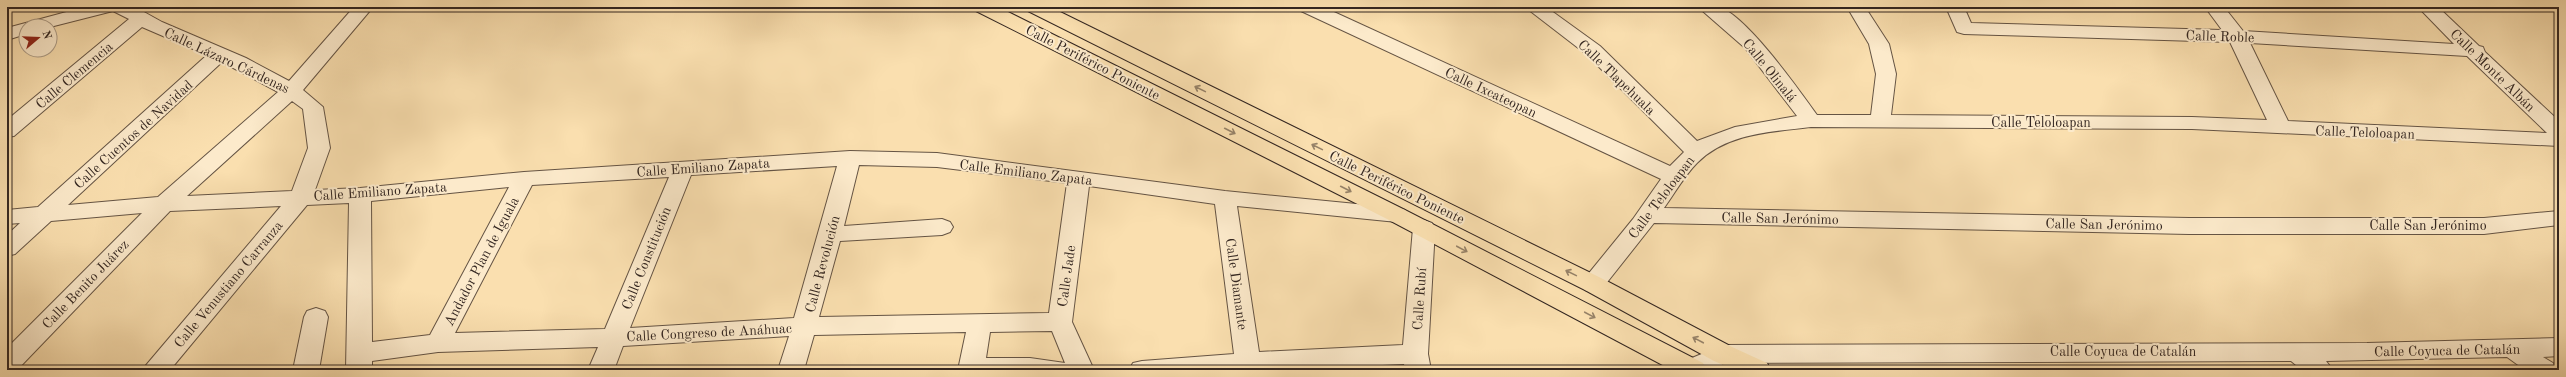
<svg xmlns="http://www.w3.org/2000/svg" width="2566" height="377" viewBox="0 0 2566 377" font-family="'Old Standard TT',serif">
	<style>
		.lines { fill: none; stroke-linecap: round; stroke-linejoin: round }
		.street-casing { stroke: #655444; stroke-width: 2 }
		.primary-casing { stroke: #332621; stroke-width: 2 }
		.street { fill: #fceacb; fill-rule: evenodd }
		.primary { fill: #fadfaf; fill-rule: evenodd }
		.oneway { stroke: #968268 }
		.labels { text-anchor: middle; stroke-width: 4; stroke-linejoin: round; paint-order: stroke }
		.street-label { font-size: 14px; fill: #332621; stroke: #fceacb }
	</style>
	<rect width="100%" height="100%" fill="#fadfaf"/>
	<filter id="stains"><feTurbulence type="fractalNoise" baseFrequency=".005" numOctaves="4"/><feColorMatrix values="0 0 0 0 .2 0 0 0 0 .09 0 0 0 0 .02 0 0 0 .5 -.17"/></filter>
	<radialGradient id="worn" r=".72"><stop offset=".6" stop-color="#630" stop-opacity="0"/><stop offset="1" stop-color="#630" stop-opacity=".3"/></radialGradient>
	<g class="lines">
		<g class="street-casing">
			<g id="street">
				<path d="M85 7H135L162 22 246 58 289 81 354 7H373L303 90 323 107 330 148 315 190 360 188 524 172 850 151 937 153 1225 191 1397 208 1405 210 1408 215 1405 220 1397 222 1237 206 1259 352 1403 345 1413 228 1416 223 1424 220 1432 223 1435 228 1428 354 1431 370H1405L1404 364 1275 370H1129L1133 363 1142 361 1234 354 1215 204 1089 186 1072 322 1094 370H958L966 332 814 335 804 370H778L789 336 623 346 614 370H588L598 347 438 352 372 361V370H346L349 203 307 205 170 370H142L281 206 170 211 17 370H7V348L142 213 51 221 15 254 7 256V235L20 223 7 224V210L38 207 207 55 142 27 14 136 7 137V120L129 19 113 11 50 27 26 26V34L7 40V28ZM222 62 278 92 158 197 68 205ZM292 101 303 109 308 148 292 191 187 196ZM859 165 937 167 1067 183 1049 313 819 317 840 241 942 235 950 232 953 227 950 222 942 219 844 226ZM837 166 794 318 630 328 691 175ZM669 177 605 329 455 333 532 185ZM509 187 430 335 372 342 371 201ZM1052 331 1065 363 1030 358H986L990 332Z"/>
				<path d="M1299 7H1323L1670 166 1684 152 1586 54 1525 7H1546L1600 46 1697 141 1735 127 1797 116 1745 48 1698 7C1704 7 1714 5 1719 7 1747 16 1799 90 1817 115H1871L1876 74 1869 44 1847 7H1865L1889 44 1896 74 1891 115 2192 117 2267 120 2230 42 1964 34 1957 32 1946 7H1964L1971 23 2222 30 2205 7H2224L2243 31 2454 44 2418 7H2438L2479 46 2483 47 2485 52 2559 121V146L2192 129 1811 127C1771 132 1727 133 1697 163 1684 176 1675 193 1664 208L2189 218H2484L2559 211V225L2484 234H2189L1654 223 1601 290 1593 292 1585 290 1581 284 1585 278 1633 219 1661 179 1301 11ZM2250 43 2467 56 2547 133 2288 121Z"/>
				<polygon points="316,308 325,311 328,317 319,370 293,370 304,317 307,311"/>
				<polygon points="2559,338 2559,356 2543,357 2553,363 2557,370 2525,370 2507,357 2326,361 2333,370 2302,370 2291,361 1726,363 1712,370 1676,370 1680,363 1723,345 2367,343"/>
			</g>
		</g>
		<g class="primary-casing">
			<g id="primary">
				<polygon points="974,7 998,7 1405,210 1703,363 1707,370 1672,370 1389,220 976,11"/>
				<polygon points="1026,7 1050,7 1601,278 1732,347 1767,363 1771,370 1735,370 1714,361 1585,290 1028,11"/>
			</g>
		</g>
		<use href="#street" class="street"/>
		<use href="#primary" class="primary"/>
	</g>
	<defs><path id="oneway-shaft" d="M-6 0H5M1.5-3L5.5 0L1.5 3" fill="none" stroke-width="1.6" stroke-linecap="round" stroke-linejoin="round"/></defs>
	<g class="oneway">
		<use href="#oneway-shaft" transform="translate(1200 89) rotate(-154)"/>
		<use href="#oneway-shaft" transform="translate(1230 131) rotate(27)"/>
		<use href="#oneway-shaft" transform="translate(1317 147) rotate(-154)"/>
		<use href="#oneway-shaft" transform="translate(1346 189) rotate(27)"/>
		<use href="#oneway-shaft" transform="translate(1462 249) rotate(28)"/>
		<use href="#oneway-shaft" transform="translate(1571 273) rotate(-154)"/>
		<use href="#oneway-shaft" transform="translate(1590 315) rotate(28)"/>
		<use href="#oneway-shaft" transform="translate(1698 340) rotate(-152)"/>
	</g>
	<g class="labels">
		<g class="street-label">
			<text transform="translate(2220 36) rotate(2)" y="5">Calle Roble</text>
			<text transform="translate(227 60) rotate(25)" y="5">Calle Lázaro Cárdenas</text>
			<text transform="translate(1093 62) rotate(27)" y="5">Calle Periférico Poniente</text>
			<text transform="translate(1770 70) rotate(51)" y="5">Calle Olinalá</text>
			<text transform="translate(2493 70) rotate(44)" y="5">Calle Monte Albán</text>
			<text transform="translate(74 75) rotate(-40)" y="5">Calle Clemencia</text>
			<text transform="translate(1617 77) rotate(44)" y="5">Calle Tlapehuala</text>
			<text transform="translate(1491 92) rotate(25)" y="5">Calle Ixcateopan</text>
			<text x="2041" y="127">Calle Teloloapan</text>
			<text transform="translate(2365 132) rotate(2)" y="5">Calle Teloloapan</text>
			<text transform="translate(133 134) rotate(-42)" y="5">Calle Cuentos de Navidad</text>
			<text transform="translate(703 167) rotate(-4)" y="5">Calle Emiliano Zapata</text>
			<text transform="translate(1026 172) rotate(7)" y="5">Calle Emiliano Zapata</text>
			<text transform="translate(1397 187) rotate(26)" y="5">Calle Periférico Poniente</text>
			<text transform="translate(380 191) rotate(-4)" y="5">Calle Emiliano Zapata</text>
			<text transform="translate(1661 197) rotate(-53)" y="5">Calle Teloloapan</text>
			<text transform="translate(1780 218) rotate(1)" y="5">Calle San Jerónimo</text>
			<text transform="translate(2104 224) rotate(1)" y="5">Calle San Jerónimo</text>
			<text x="2428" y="230">Calle San Jerónimo</text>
			<text transform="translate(646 258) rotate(-68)" y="5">Calle Constitución</text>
			<text transform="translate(481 261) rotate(-62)" y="5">Andador Plan de Iguala</text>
			<text transform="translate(822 264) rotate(-75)" y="5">Calle Revolución</text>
			<text transform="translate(1066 276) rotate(-82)" y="5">Calle Jade</text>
			<text transform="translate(85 284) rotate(-46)" y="5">Calle Benito Juárez</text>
			<text transform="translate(228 284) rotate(-50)" y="5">Calle Venustiano Carranza</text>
			<text transform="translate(1237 284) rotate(82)" y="5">Calle Diamante</text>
			<text transform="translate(1419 299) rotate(-86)" y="5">Calle Rubí</text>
			<text transform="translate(709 332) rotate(-3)" y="5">Calle Congreso de Anáhuac</text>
			<text transform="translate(2447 350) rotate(-1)" y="5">Calle Coyuca de Catalán</text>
			<text x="2123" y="356">Calle Coyuca de Catalán</text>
		</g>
	</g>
	<rect width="2566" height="377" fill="none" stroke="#fadfaf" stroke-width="24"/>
	<rect x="8" y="8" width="2550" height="361" fill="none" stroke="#332621" stroke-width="2"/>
	<rect x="12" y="12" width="2542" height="353" fill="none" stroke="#332621"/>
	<g transform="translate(38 38) rotate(71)"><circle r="19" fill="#fceacb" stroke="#ac9c87"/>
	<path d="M0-3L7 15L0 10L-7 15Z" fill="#8f2418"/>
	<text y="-6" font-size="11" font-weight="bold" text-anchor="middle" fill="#332621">N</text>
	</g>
	<rect width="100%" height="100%" filter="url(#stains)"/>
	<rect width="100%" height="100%" fill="url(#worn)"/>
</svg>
